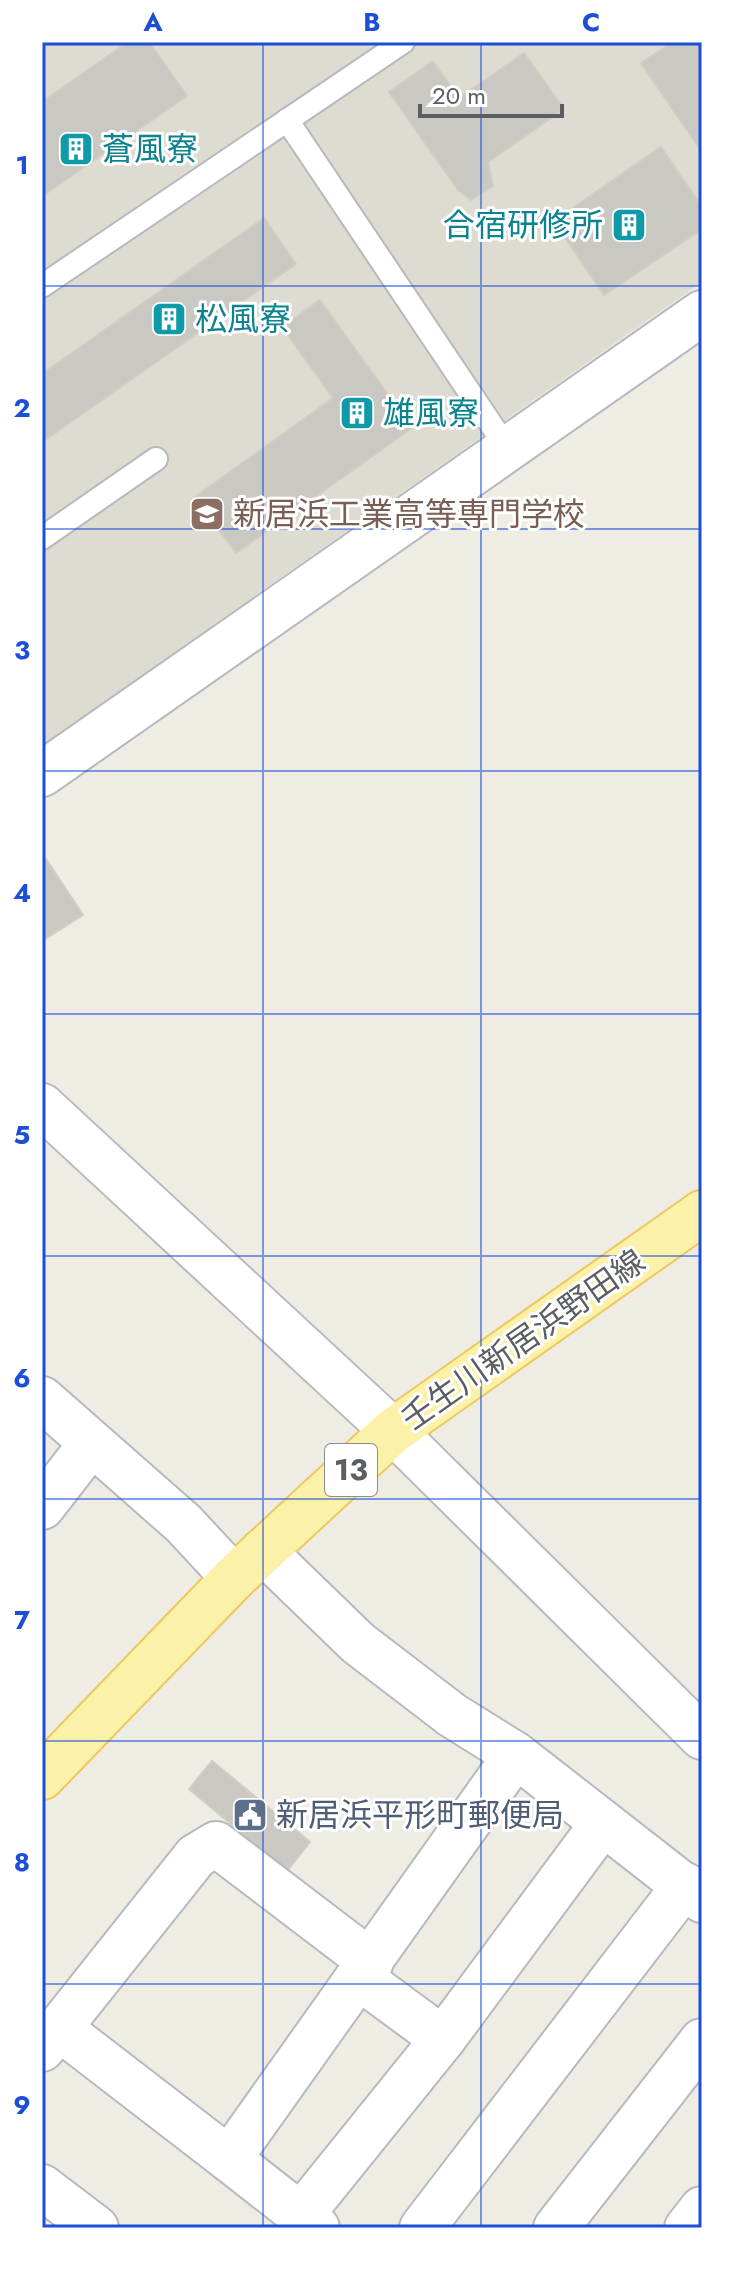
<svg xmlns="http://www.w3.org/2000/svg" width="744" height="2270" viewBox="0 0 744 2270" font-family="Jost,'Noto Sans JP',sans-serif">
	<style>
		.education { fill: #dedbd1 }
		.building { fill: #cac8c3; stroke: #d2cdc2; stroke-width: 2 }
		.lines { fill: none; stroke-linecap: round; stroke-linejoin: round }
		.lane-casing { stroke: #b6b9bd; stroke-width: 26 }
		.street-casing { stroke: #b6b9bd; stroke-width: 48 }
		.secondary-casing { stroke: #b7babf; stroke-width: 48 }
		.primary-casing { stroke: #edc85d; stroke-width: 48 }
		.lane { stroke: #fff; stroke-width: 22 }
		.street { stroke: #fff; stroke-width: 44 }
		.secondary { stroke: #fff; stroke-width: 44 }
		.primary { stroke: #fcf1a9; stroke-width: 44 }
		.grid { fill: none; stroke: #1d4ed8; stroke-width: 2; stroke-opacity: 0.55 }
		.labels { text-anchor: middle; stroke-width: 6; stroke-linejoin: round; paint-order: stroke }
		.shield { fill: #fff; stroke: #8c8f92; stroke-width: 2 }
		.shield-label { font-size: 30px; font-weight: bold; fill: #5b5f64 }
		.culture-label { font-size: 32px; fill: #0d838f; stroke: #fff; text-anchor: start }
		.education-label { font-size: 32px; fill: #785e54; stroke: #fff; text-anchor: start }
		.street-label { font-size: 32px; fill: #5b5f64; stroke: #fff }
		.service-label { font-size: 32px; fill: #4e5e75; stroke: #fff; text-anchor: start }
		.neatline { fill: none; stroke: #1d4ed8; stroke-width: 3 }
		.grid-label { font-size: 26px; text-anchor: middle; font-weight: bold; fill: #1d4ed8 }
	</style>
	<rect width="100%" height="100%" fill="#eeece3"/>
	<polygon class="education" points="42,42 702,42 702,282 42,745"/>
	<g class="building">
		<polygon points="128,42 149,42 187,96 42,196 42,102"/>
		<polygon points="673,42 702,42 702,152 641,63"/>
		<polygon points="524,53 564,109 488,162 493,186 471,200 458,190 389,92 433,61 459,98"/>
		<polygon points="661,147 702,207 702,229 604,295 554,221"/>
		<polygon points="264,218 296,264 42,442 42,374"/>
		<polygon points="320,300 412,428 236,553 195,497 333,398 282,327"/>
		<polygon points="46,859 83,915 42,941 42,861"/>
		<polygon points="212,1761 310,1842 287,1871 189,1789"/>
	</g>
	<g class="lines">
		<g class="lane-casing">
			<g id="lane">
				<polyline points="287,120 507,448"/>
				<polyline points="42,286 403,42"/>
				<polyline points="42,538 156,459"/>
			</g>
		</g>
		<g class="street-casing">
			<g id="street">
				<polyline points="42,774 702,313"/>
				<polyline points="42,1399 184,1524 234,1578"/>
				<polyline points="42,1507 91,1444"/>
				<polyline points="263,1551 358,1643 452,1715 516,1755 702,1900"/>
				<polyline points="360,1978 443,2039"/>
				<polyline points="59,2028 196,1856 216,1844 371,1962"/>
				<polyline points="42,2049 59,2028 229,2159 516,1755"/>
				<polyline points="229,2159 317,2228"/>
				<polyline points="42,2187 96,2228"/>
				<polyline points="301,2215 443,2039 603,1823"/>
				<polyline points="422,2228 685,1885"/>
				<polyline points="556,2228 702,2041"/>
				<polyline points="687,2228 702,2209"/>
			</g>
		</g>
		<g class="secondary-casing">
			<polyline id="secondary" points="42,1106 393,1431 702,1737"/>
		</g>
		<g class="primary-casing">
			<polyline id="primary" points="42,1777 234,1578 393,1431 702,1213"/>
		</g>
		<use href="#lane" class="lane"/>
		<use href="#street" class="street"/>
		<use href="#secondary" class="secondary"/>
		<use href="#primary" class="primary"/>
	</g>
	<path class="grid" d="M263 42V2228M481 42V2228M42 286H702M42 529H702M42 771H702M42 1014H702M42 1256H702M42 1499H702M42 1741H702M42 1984H702"/>
	<defs>
		<g id="building-square" transform="scale(1.8)"><rect x="-9" y="-9" width="18" height="18" rx="4" fill="#0f9aa8" stroke="#fff"/><path d="M-4-6H4V6H1V3H-1V6H-4ZM-2.5-4.3h1.7v1.8h-1.7ZM.8-4.3h1.7v1.8H.8ZM-2.5-1h1.7V.8h-1.7ZM.8-1h1.7V.8H.8Z" fill="#fff"/></g>
		<g id="university-square" transform="scale(1.8)"><rect x="-9" y="-9" width="18" height="18" rx="4" fill="#8d6e63" stroke="#fff"/><path d="M0-5L7-2L0 1L-7-2ZM-4 1L0 2.5L4 1V4Q0 6-4 4Z" fill="#fff"/></g>
		<g id="civic-square" transform="scale(1.8)"><rect x="-9" y="-9" width="18" height="18" rx="4" fill="#5c6f8a" stroke="#fff"/><path d="M-.6-6.5H3V-4.5H.6V-3L4-1V1h2V6H-6V1h2V-1L-.6-3ZM-1.2 2.5V6h2.4V2.5Z" fill="#fff"/></g>
	</defs>
	<g fill-rule="evenodd">
		<use href="#building-square" x="76" y="149"/>
		<use href="#building-square" x="629" y="225"/>
		<use href="#building-square" x="169" y="319"/>
		<use href="#building-square" x="357" y="413"/>
		<use href="#university-square" x="207" y="514"/>
		<use href="#civic-square" x="250" y="1815"/>
	</g>
	<g class="labels">
		<rect class="shield" x="325" y="1444" width="52" height="52" rx="6"/>
		<g class="shield-label">
			<text x="351" y="1480">13</text>
		</g>
		<g class="culture-label">
			<text x="102" y="160">蒼風寮</text>
			<text x="603" y="236" text-anchor="end">合宿研修所</text>
			<text x="195" y="330">松風寮</text>
			<text x="383" y="424">雄風寮</text>
		</g>
		<g class="education-label">
			<text x="233" y="525">新居浜工業高等専門学校</text>
		</g>
		<g class="street-label">
			<text transform="translate(523 1340) rotate(-35)" y="11">壬生川新居浜野田線</text>
		</g>
		<g class="service-label">
			<text x="276" y="1826">新居浜平形町郵便局</text>
		</g>
	</g>
	<rect width="744" height="2270" fill="none" stroke="#ffffff" stroke-width="88"/>
	<path d="M420 104v12h142v-12" fill="none" stroke="#5b5f64" stroke-width="4"/>
	<text x="432" y="104" font-size="24" fill="#5b5f64" stroke="#ffffff" stroke-width="6" paint-order="stroke">20 m</text>
	<rect x="44" y="44" width="656" height="2182" class="neatline"/>
	<g class="grid-label">
		<text x="153" y="31">A</text>
		<text x="372" y="31">B</text>
		<text x="591" y="31">C</text>
		<text x="22" y="174">1</text>
		<text x="22" y="417">2</text>
		<text x="22" y="659">3</text>
		<text x="22" y="902">4</text>
		<text x="22" y="1144">5</text>
		<text x="22" y="1387">6</text>
		<text x="22" y="1629">7</text>
		<text x="22" y="1871">8</text>
		<text x="22" y="2114">9</text>
	</g>
</svg>
